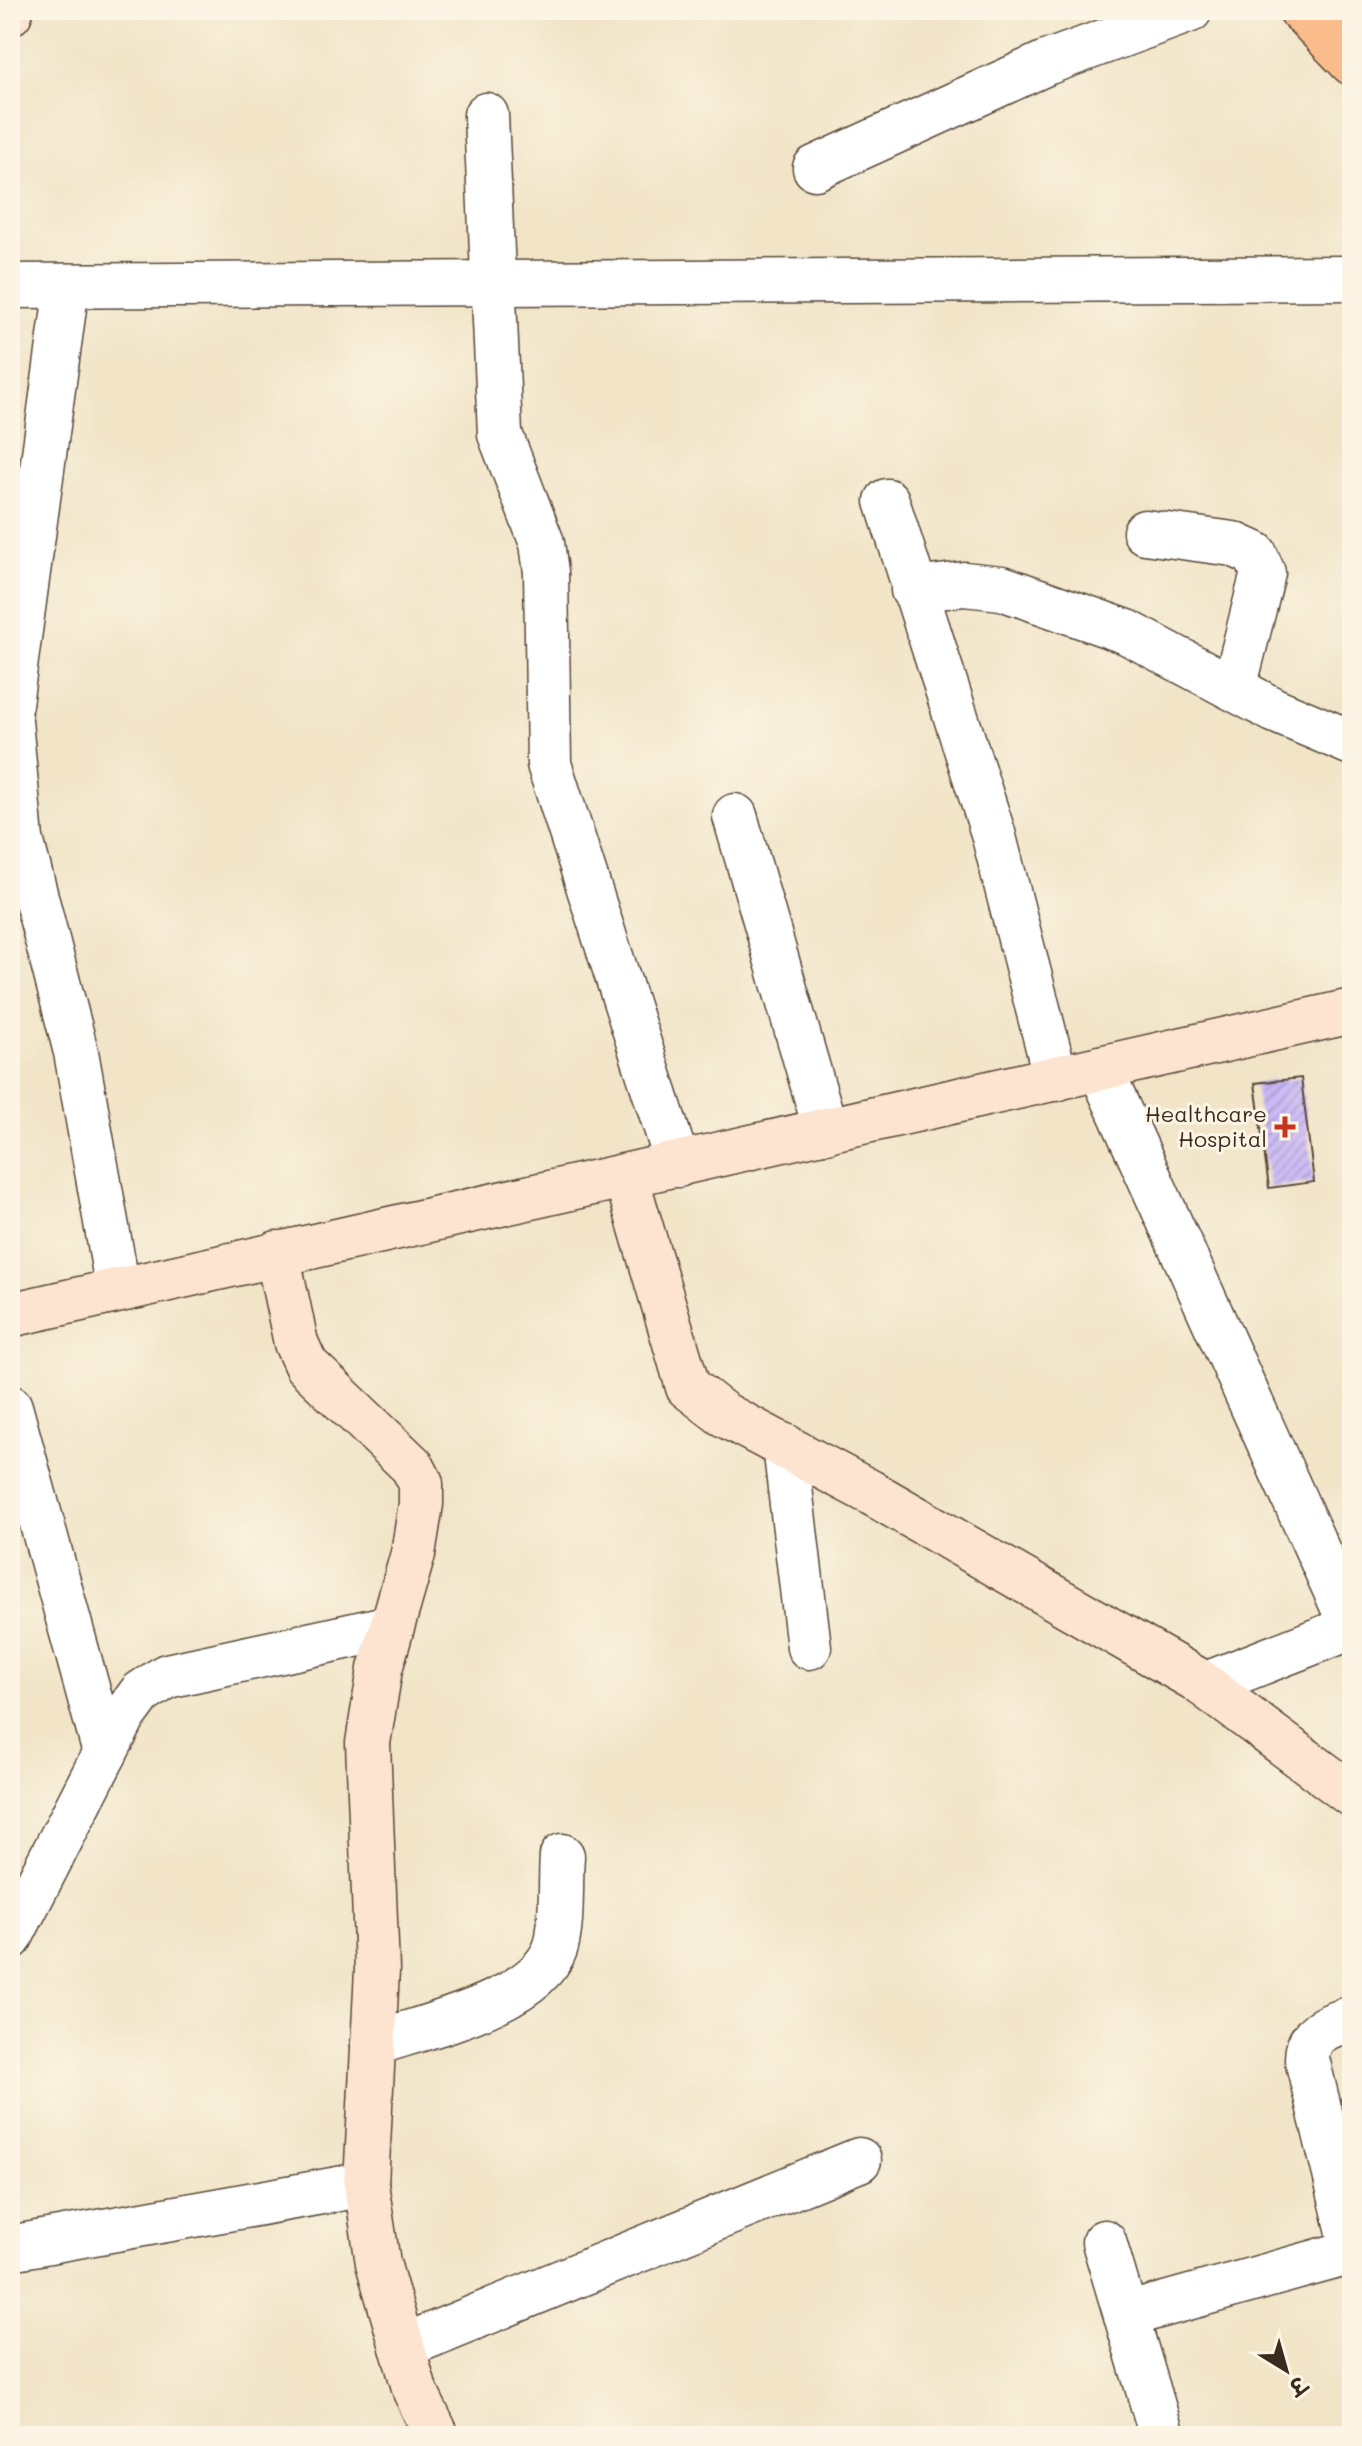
<svg xmlns="http://www.w3.org/2000/svg" width="1362" height="2446" viewBox="0 0 1362 2446" font-family="Mali,'Playpen Sans Deva',sans-serif">
	<style>
		.building { fill: url(#building-hatch) }
		.lines { fill: none; stroke-linecap: round; stroke-linejoin: round }
		.street-casing { stroke: #564637; stroke-width: 47 }
		.secondary-casing { stroke: #564637; stroke-width: 47 }
		.primary-casing { stroke: #564637; stroke-width: 47 }
		.street { stroke: #fff; stroke-width: 44 }
		.secondary { stroke: #fde4d0; stroke-width: 44 }
		.primary { stroke: #f9bc8a; stroke-width: 44 }
		.poi-dot { fill: #c8321e; stroke: #fcf5e5; stroke-width: 3 }
		.labels { text-anchor: middle; stroke-width: 6; stroke-linejoin: round; paint-order: stroke }
		.poi-label { font-size: 22px; fill: #3b2a1e; stroke: #fcf5e5; text-anchor: end }
	</style>
	<defs>
		<pattern id="building-hatch" width="6" height="6" patternUnits="userSpaceOnUse" patternTransform="scale(2)"><rect width="6" height="6" fill="#c8b6f7"/><path d="M-1 1l2-2M0 6l6-6M5 7l2-2" fill="none" stroke="#a494c7"/></pattern>
	</defs>
	<rect width="100%" height="100%" fill="#fcf5e5"/>
	<filter id="ink" filterUnits="userSpaceOnUse"><feTurbulence type="fractalNoise" baseFrequency=".0125" numOctaves="2"/><feDisplacementMap in="SourceGraphic" scale="16" xChannelSelector="R" yChannelSelector="G"/><feConvolveMatrix kernelMatrix="1 2 1 2 8 2 1 2 1" color-interpolation-filters="sRGB"/></filter>
	<filter id="wash" filterUnits="userSpaceOnUse"><feTurbulence type="fractalNoise" baseFrequency=".006" numOctaves="4" result="noise"/><feDisplacementMap in="SourceGraphic" scale="32" xChannelSelector="R" yChannelSelector="G"/><feGaussianBlur stdDeviation="1.8" result="paint"/><feColorMatrix in="noise" values="0 0 0 0 0 0 0 0 0 0 0 0 0 0 0 0 0 1.4 0 .05"/><feComposite in="paint" operator="in"/></filter>
	<g filter="url(#wash)">
		<rect width="100%" height="100%" fill="#f1e4c7"/>
		<g id="blocks">
			<polygon class="building" points="1301,1078 1314,1182 1269,1188 1255,1083"/>
		</g>
	</g>
	<g filter="url(#ink)">
		<use href="#blocks" fill-opacity="0" stroke="#564637" stroke-width="2"/>
		<g class="lines">
			<g class="street-casing">
				<g id="street">
					<polyline points="486,115 500,434 542,543 546,572 549,764 678,1165"/>
					<polyline points="815,168 1046,63 1190,10"/>
					<polyline points="10,286 1352,278"/>
					<polyline points="887,501 993,833 1056,1079"/>
					<polyline points="1145,532 1233,544 1255,554 1263,573 1234,688"/>
					<polyline points="913,590 964,584 1002,588 1127,632 1274,710 1352,743"/>
					<polyline points="10,704 67,286"/>
					<polyline points="10,721 21,839 76,1052 118,1290"/>
					<polyline points="735,816 826,1131"/>
					<polyline points="1100,1068 1352,1627"/>
					<polyline points="10,1407 105,1753"/>
					<polyline points="785,1446 809,1647"/>
					<polyline points="1204,1685 1352,1627"/>
					<polyline points="10,1938 124,1716 141,1693 167,1676 391,1627"/>
					<path d="M1352 2018C1329 2026 1307 2031 1307 2059L1352 2244"/>
					<path d="M373 2044C425 2026 534 2003 555 1949 563 1927 560 1881 562 1856"/>
					<polyline points="1104,2242 1162,2436"/>
					<polyline points="10,2248 366,2184"/>
					<polyline points="1126,2315 1352,2252"/>
					<polyline points="402,2347 859,2160"/>
				</g>
			</g>
			<g class="secondary-casing">
				<g id="secondary">
					<polyline points="10,13 11,10"/>
					<polyline points="626,1177 688,1387 723,1414 870,1492 1196,1679 1352,1795"/>
					<polyline points="277,1253 296,1343 306,1365 412,1466 421,1483 421,1504 413,1554 380,1669 368,1743 377,1970 366,2184 378,2263 415,2391 437,2436"/>
					<polyline points="10,1315 1352,1011"/>
				</g>
			</g>
			<g class="primary-casing">
				<polyline id="primary" points="1301,10 1352,63"/>
			</g>
			<use href="#street" class="street"/>
			<use href="#secondary" class="secondary"/>
			<use href="#primary" class="primary"/>
		</g>
	</g>
	<path class="poi-dot" d="M1281 1115h8v8h8v8h-8v8h-8v-8h-8v-8h8z"/>
	<g class="labels">
		<g class="poi-label">
			<text x="1267" y="1122">Healthcare<tspan x="1267" dy="25">Hospital</tspan></text>
		</g>
	</g>
	<rect width="1362" height="2446" fill="none" stroke="#fcf5e5" stroke-width="40"/>
	<g transform="translate(1286 2370) rotate(143)" stroke="#fcf5e5" stroke-width="6" paint-order="stroke">
	<path d="M0-6L14 30L0 20L-14 30Z" fill="#3b2a1e"/>
	<text y="-12" font-size="22" font-weight="bold" text-anchor="middle" fill="#3b2a1e">उ</text>
	</g>
</svg>
